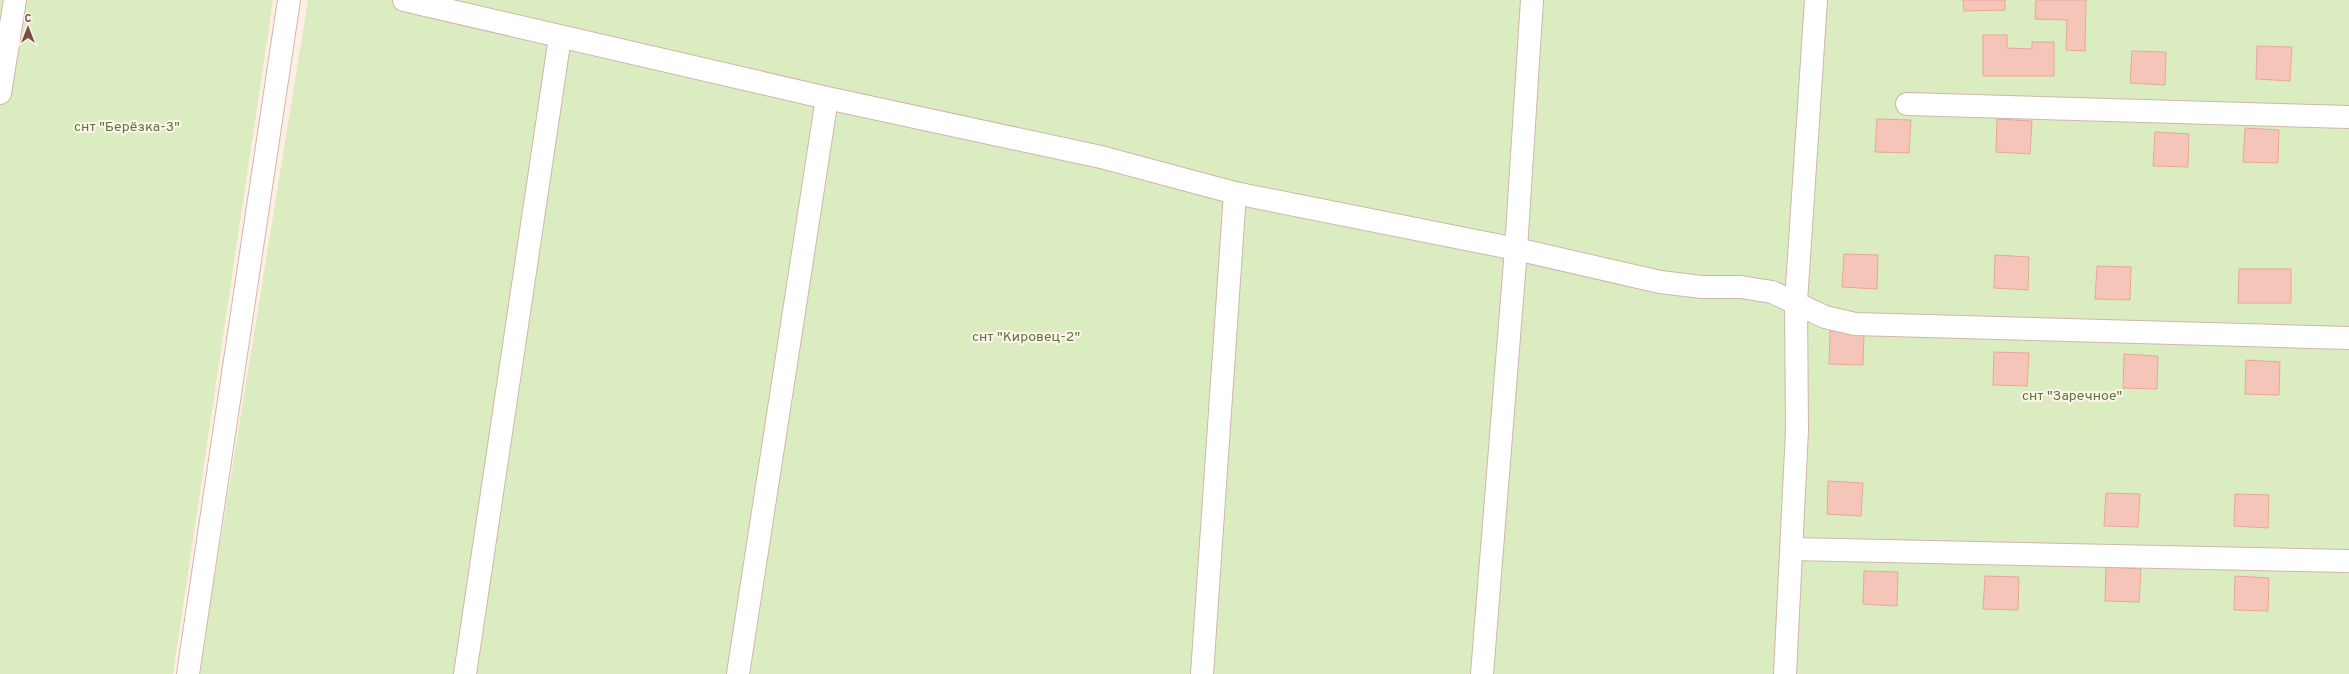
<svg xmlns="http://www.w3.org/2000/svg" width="2349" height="674" font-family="Overpass,sans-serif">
  <rect width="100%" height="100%" fill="#feeee3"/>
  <path fill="#dbecc1" d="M0 0H273L173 674H0Z
    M308 0H2349V674H199Z"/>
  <path fill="#f5c5b9" stroke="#e8a798" d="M1963 0H2005V10L1964 11Z
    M2036 0H2086L2085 51 2066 50 2067 20 2035 19Z
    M1983 35H2007V48L2032 49V42H2054V76H1983Z
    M2257 46 2292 47 2290 81 2256 79Z
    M2132 51 2166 52 2165 85 2130 83Z
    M1877 119 1911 120 1909 153 1875 152Z
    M1997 119 2032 121 2030 154 1996 152Z
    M2245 128 2279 130 2278 163 2243 162Z
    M2155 132 2189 134 2188 167 2153 166Z
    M1844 254 1878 255 1877 289 1842 287Z
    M1995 255 2029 257 2028 290 1994 288Z
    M2097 266 2131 267 2130 300 2095 299Z
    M2239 269H2291V303H2238Z
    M1830 331 1864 333 1863 365 1829 364Z
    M1994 352 2029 353 2027 386 1993 385Z
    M2124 354 2158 356 2157 389 2123 388Z
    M2246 360 2280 362 2279 395 2245 394Z
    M1828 481 1863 483 1861 516 1827 514Z
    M2106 493 2140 494 2138 527 2104 526Z
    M2235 494 2269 495 2268 528 2234 526Z
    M2106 567 2141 569 2139 602 2105 601Z
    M1864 571 1898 572 1897 606 1863 604Z
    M1985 576 2019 577 2018 610 1983 609Z
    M2235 576 2269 578 2268 611 2234 610Z"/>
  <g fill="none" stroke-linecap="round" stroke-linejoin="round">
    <g stroke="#d2b5ab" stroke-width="24">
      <path id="minor" d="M404 0 827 98 1101 157 1235 193 1516 249 1660 282 1702 287H1741L1772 292 1825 317 1855 324 2349 338
        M0 93 15 0
        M1907 104 2349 117
        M1792 549 2349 561
        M188 674 289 0
        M465 674 560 37
        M738 674 827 98
        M1202 674 1235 193
        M1482 674 1516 249 1532 0
        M1785 674 1797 430 1796 302 1816 0"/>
    </g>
    <use href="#minor" stroke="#fff" stroke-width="22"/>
  </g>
  <g text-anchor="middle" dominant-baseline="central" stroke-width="4" stroke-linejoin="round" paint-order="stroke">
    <g font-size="14" fill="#59783c" stroke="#fff3eb">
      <text x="127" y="127">снт "Берёзка-3"</text>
      <text x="1026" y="337">снт "Кировец-2"</text>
      <text x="2072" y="396">снт "Заречное"</text>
    </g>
  </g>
  <g transform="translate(28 28)" stroke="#fff3eb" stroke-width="3" paint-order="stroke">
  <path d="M0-3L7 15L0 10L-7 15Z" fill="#774f47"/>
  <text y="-6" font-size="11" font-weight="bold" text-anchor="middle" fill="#774f47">С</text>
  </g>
</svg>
